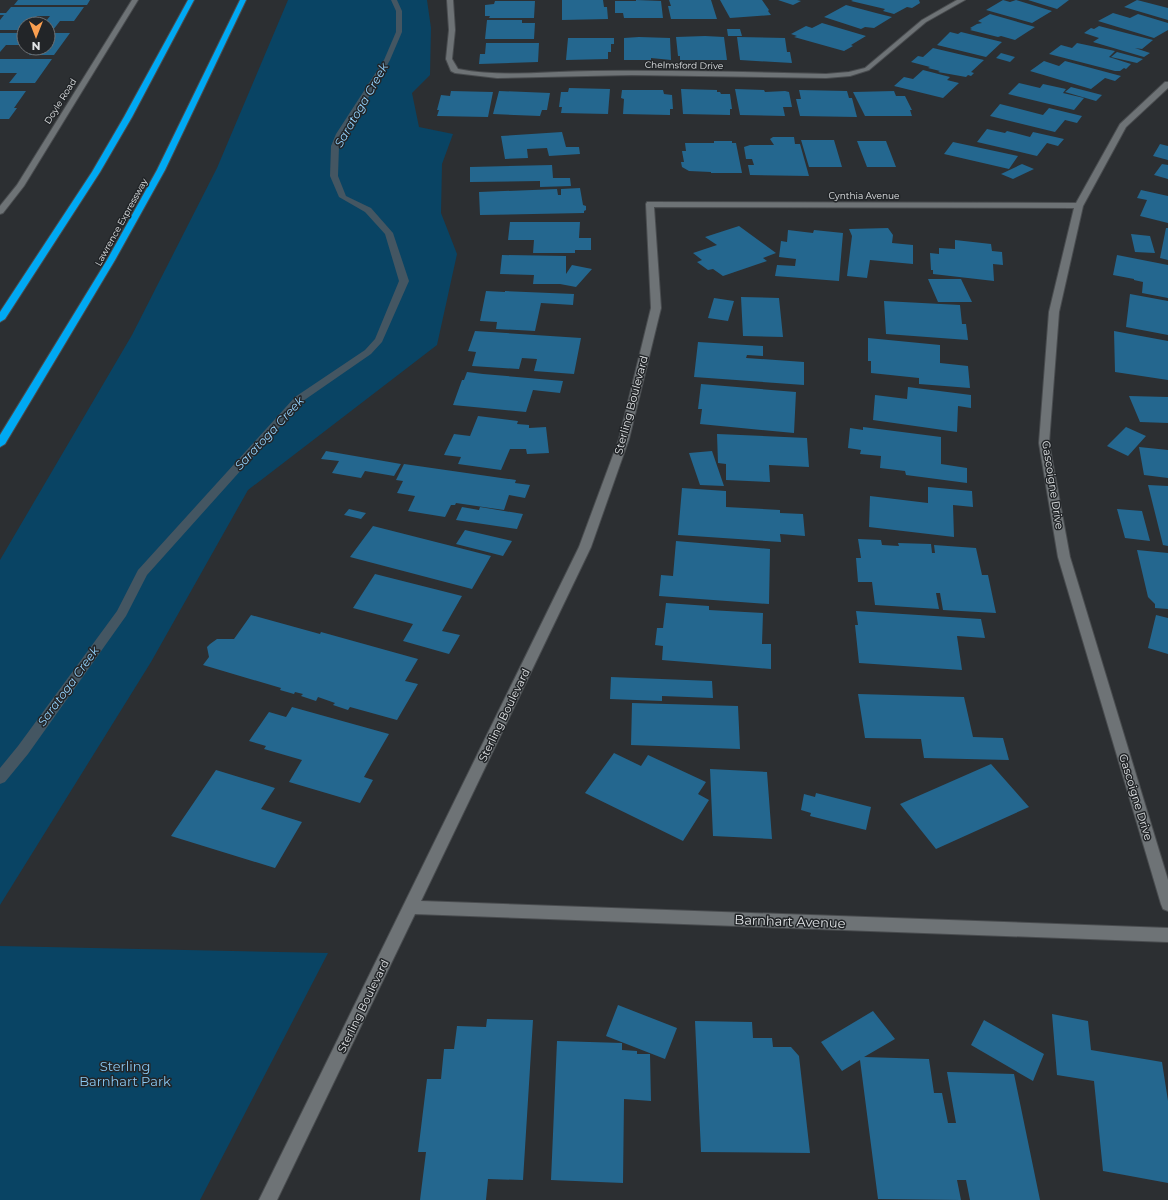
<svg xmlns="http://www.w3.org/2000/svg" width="1168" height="1200" font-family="Montserrat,sans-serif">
  <rect width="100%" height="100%" fill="#2c2f32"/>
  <path fill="#094464" d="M288 0H427L431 28 430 75 412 93 419 127 453 134 442 164 441 213 457 254 437 345 248 490 151 662 0 905V560L132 335 217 168Z
    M0 946 328 953 200 1200H0Z"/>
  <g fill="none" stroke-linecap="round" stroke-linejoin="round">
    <path fill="#445662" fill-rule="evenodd" d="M391 0H397L402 11V32L390 60 374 89 344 134 339 146 338 176 346 196 371 208 393 233 409 281 382 342 371 354 303 401 147 575 126 616 28 754 5 782 0 784V768L18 746 117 611 138 570 295 397 365 350 375 339 399 281 385 234 365 212 339 197 330 176 331 146 336 134 384 60 396 32V11Z"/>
  </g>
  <path fill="#24678f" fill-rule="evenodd" d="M18 0H90L87 5H14Z
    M562 0H603L604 7H607L608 19 562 20Z
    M636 0 661 1 663 18H624L623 13H615V1H636Z
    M669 0H711L717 19H671L668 6H671Z
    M720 0H762L769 10 768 11 771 15 730 18Z
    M778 0H797L801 1 793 5Z
    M853 0H919L920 3 912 8 907 7 894 14 883 11 885 9 851 1Z
    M1003 0 1010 2 1016 0 1052 11 1032 23 986 10Z
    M1028 0H1069L1057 9Z
    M1137 0 1168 8V20L1124 7Z
    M495 1H535L534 18H489L490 16H485V5L494 4Z
    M846 5 876 13 892 17 874 28 865 27 861 29 824 17Z
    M11 7H84L74 21H60L53 30H48V24H24V30H0V20L4 15H0V13H6ZM37 16H50L46 21H33Z
    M1113 13 1130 18 1138 14 1168 23V30L1154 38 1098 21Z
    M990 14 1035 27 1015 40 1001 36 998 37 970 30 972 29 970 28 977 24 982 23 978 21Z
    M487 20H522V23H535L534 39H485Z
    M822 23 866 36 851 45 853 46 844 51 794 37 797 36 791 34 806 26 812 28Z
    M1099 26 1153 40 1142 49 1135 48 1150 53 1144 57 1093 42 1099 38 1084 33 1091 28 1094 29Z
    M727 29H740L742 36H728Z
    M950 32 958 34 961 32 1002 42 986 57 937 45Z
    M0 33H24V45H6L0 52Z
    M48 33H70L54 55H29L34 48H48Z
    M705 36 724 37 727 60H680V56H678L676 37Z
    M639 37 670 38 671 60 651 58V60H624V38Z
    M737 37 785 38 787 52H790L792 63 740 60Z
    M568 38H614V44H611V52H608V59L566 60Z
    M486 43H539L538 62 479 64 480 54H485Z
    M1077 43 1115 51 1109 57 1131 64 1126 69 1124 68 1120 71H1115L1049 54 1061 45 1072 48Z
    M933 48 984 60 971 72 974 73 971 76 968 75 966 77 938 72 940 71 928 68 930 67 911 62 918 56 923 57Z
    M1117 52 1143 59 1137 63 1111 57Z
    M1001 53 1015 57 1010 62 996 58Z
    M0 59H52L35 83H9L17 73H0Z
    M1044 61 1059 66 1065 61 1121 76 1115 81 1105 78 1091 89 1030 71Z
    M923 70 950 77 947 80 959 83 943 98 894 86 904 77 913 79Z
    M1019 83 1040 88 1043 84 1066 89 1063 93 1084 98 1074 110 1008 94Z
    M1071 87 1102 95 1096 101 1065 92Z
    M569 88 610 89 608 114 561 113 562 107H559L561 92H568Z
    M681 89 717 90V92H720L721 94H730L732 109H730V115L683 114Z
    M735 89 764 90 765 92 785 91 789 92 792 107H783L785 116 740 115Z
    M622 90H663L664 94 672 95 673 109H670V115L623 114 624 99 621 98Z
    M799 90 847 91 849 98H852L857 117 800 116 796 99H801Z
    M0 91H26L14 108H17L9 119H0Z
    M451 91 493 92 488 117 437 116 439 110H437L441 95 450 96Z
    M499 91 550 93 547 110H542L540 116 493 114Z
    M894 91 896 96H905L912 110H910L912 116H865L853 92Z
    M1000 104 1043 115 1049 108 1082 116 1077 123 1065 120 1055 132 990 116Z
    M987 129 1005 133 1007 131 1030 137 1033 132 1064 139 1058 146 1047 143 1037 156 977 142Z
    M562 132 566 147H579L580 154 549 156 547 148 527 149 528 158 505 159 501 136Z
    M773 137H794L795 144H800L809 176 750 175 748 165H754L752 159H746L744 147 750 145H774L770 139Z
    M801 140H834L842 167H809Z
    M714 141H732V143H736L742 173H711V172L689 171 682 167 681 162H684L682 151H686L685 143H714Z
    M857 141H886L896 167H867Z
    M953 142 1018 156 1009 169 944 154Z
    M1160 144 1168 146V160L1153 156Z
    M1022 164 1034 169 1013 179 1001 174Z
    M1162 164 1168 165V179L1154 175Z
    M552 165 553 178H570L571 186 540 187V181L470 182V167Z
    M580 188 583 205 586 206V210L584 211V213L480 215 479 192 557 189 558 195H561V189Z
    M1141 190 1168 196V223L1140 216 1147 200 1137 198Z
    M510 222H580L579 238H591V250H575V253H533L534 240H508Z
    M739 226 776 253 763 258 767 261 723 276 713 269 708 270 697 262 702 260 693 253 717 245 705 237Z
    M888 228 893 235 892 243 913 245V264L870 260 867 278 847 276 852 236 849 229Z
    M1166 228H1168V260L1160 258Z
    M788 230 813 233 814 230 843 233 839 281 775 276 777 265 795 266 796 259 779 257 781 241 787 242Z
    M1131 234 1150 236 1155 253 1135 252Z
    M955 240 991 244 992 251 1002 252 1003 265 993 264 994 281 933 274V270H931L930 253 939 254V248L955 249Z
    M502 255 566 256V274L572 265 592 269 576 287 560 284H533L534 275 500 274Z
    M1117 255 1168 265V298L1142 293 1143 282 1134 280V279L1113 275Z
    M928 279H961L972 302H938Z
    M486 291 505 292V291L574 294 573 305 541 303 535 331 496 329 497 322 480 321Z
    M1130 294 1168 301V335L1126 327Z
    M741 297 779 298 783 337 743 336Z
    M714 298 734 301 728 321 708 318Z
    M884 301 960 305 962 324H966L968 340 886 334Z
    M475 331 581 338 574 374 534 371 537 359 522 358 519 369 472 366 476 352 468 351Z
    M1114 331 1168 341V380L1115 372Z
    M868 338 940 345V363L968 366 970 388 919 384V378L871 373V361H868Z
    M698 342 763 346V356L747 355 746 358 804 362V385L694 377Z
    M467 372 483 374 563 381 560 393 533 390 526 412 453 405 462 380H464Z
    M701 384 796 392 794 433 700 424 702 409H698Z
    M908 387 971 395V408L958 406 957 432 873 420 875 395 907 399Z
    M1129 396 1168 397V423L1140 422Z
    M478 416 518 421 517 424 529 425V428L546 427 549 453 527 454 526 449H510L501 470 458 464 461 457 444 455 454 434 470 436Z
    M863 427 941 437V464L967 468V483L906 475 905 471 880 468 881 456 860 454 861 450 848 448 850 428 863 430Z
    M1126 427 1146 436 1128 456 1107 446Z
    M717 434 807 438 809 467 769 465 770 482 726 480V464L718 463Z
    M1139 447 1168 450V478L1144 475Z
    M326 451 401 464 394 476 365 471 361 478 332 473 339 461 321 459Z
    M712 451 724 486 700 485 689 453Z
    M404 464 516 480 515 483 530 485 525 498 509 495 504 510 456 503 455 505H451L445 517 408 511 415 496 397 493 403 481 396 480Z
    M1148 485 1168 486V546L1163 545Z
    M928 487 972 491 973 507 953 505 954 537 869 527 870 496 928 503Z
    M682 488 726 491V507L780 510V513L803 514 805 536 780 534 781 542 678 535Z
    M462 507 479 510 480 507 523 514 517 529 456 520Z
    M349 509 366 513 361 519 344 515Z
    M1117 509 1142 511 1150 541 1125 538Z
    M373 526 491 556 472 589 350 557Z
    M465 530 512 541 503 556 456 544Z
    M858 539 881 540 882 545 899 546 898 543 931 544 932 553H935L934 545 976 548 982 575H988L996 613 943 610 940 593H936L939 609 875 605 872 582H858L856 558H861Z
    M676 541 770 549 769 604 659 596 661 575 673 576Z
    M1137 550 1168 553V609L1155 608V604L1148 597Z
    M375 574 462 596 442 631 460 635 449 654 403 641 413 624 353 608Z
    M666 603 709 606V610L763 613 762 644H771V669L662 660 663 646 655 645 657 628H663Z
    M856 611 981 619 985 638 957 636 962 670 859 663 855 625H858Z
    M251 615 320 634 321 632 418 659 405 681 418 684 397 720 350 707 348 710 333 705 335 703 318 697 316 701 301 696 303 694 295 692 294 694 280 690 281 688 203 665 209 657 207 647 210 644 217 639H234Z
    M1156 615 1168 618V654L1148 648Z
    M611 677 712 681 713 698 662 696V701L610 699Z
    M858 694 964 697 973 737 1003 738 1009 760 924 758 921 739 865 738Z
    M632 703 738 706 740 749 631 745Z
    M292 707 389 734 364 777 373 780 360 803 289 782 302 760 264 749 266 746 249 741 269 712 286 717Z
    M614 753 641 766 648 755 706 782 698 794 709 800 683 841 585 793Z
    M991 764 1029 807 936 849 900 804Z
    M710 769 767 772 772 839 713 836Z
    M216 770 275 788 261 809 302 822 275 868 171 836Z
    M816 793 871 807 866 830 810 816 811 813 801 810 804 794 815 797Z
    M618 1005 677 1028 665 1059 606 1036Z
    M873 1011 895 1039 864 1057 929 1059 934 1093H942L948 1123H956L947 1072 1014 1074 1040 1200H970L966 1180H957L961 1200 878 1199 860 1060 842 1071 821 1042Z
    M1052 1014 1088 1021 1091 1050 1162 1062 1168 1101V1183L1103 1171 1094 1081 1057 1075Z
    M487 1019 533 1020 523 1180 488 1179 486 1200H420L426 1152H418L427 1079H441L444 1049H454L457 1026 486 1027Z
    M984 1020 1044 1054 1033 1081 971 1045Z
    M695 1021 752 1022 753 1038H772L773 1047H791L799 1056 810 1153 701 1152Z
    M557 1041 622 1043V1050L637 1051V1054H650L651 1101 624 1099 623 1183 551 1180Z"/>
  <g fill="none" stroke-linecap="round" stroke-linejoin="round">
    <g stroke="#494c4f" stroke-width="2">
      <path id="minor" d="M132 0H138L24 186 3 213 0 214V206L17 185Z
        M447 0H453L455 30 452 59 458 69C502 78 549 71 594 71 672 70 749 72 826 74L849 72 865 68 922 20 957 0H965L926 22 869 70 850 76 826 78 632 75 497 78 455 73 451 71 446 59 449 30Z
        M1165 82H1168V88L1126 127 1083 206 1059 312 1049 443 1070 557 1168 880V911L1163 909 1161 904 1058 557 1039 443 1049 312 1074 208 654 207 661 308 629 439 591 547 421 901 1168 928V942L415 914 277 1200H259L579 547 619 439 651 308 646 204 647 202 1076 203 1120 124Z"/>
    </g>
    <g stroke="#494c4f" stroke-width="2">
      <path id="highway" d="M188 0H194L132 117 100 172 5 319 0 322V312L92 172 124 117Z
        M240 0H246L165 170 115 260 5 444 0 447V435L107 260 157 170Z"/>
    </g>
    <use href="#minor" fill="#6e7376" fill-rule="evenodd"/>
    <use href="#highway" fill="#00a9f3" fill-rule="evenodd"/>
  </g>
  <g text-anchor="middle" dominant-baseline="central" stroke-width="3" stroke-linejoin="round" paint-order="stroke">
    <g font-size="9" fill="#e1e4e6" stroke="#222528">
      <text transform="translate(684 65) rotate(1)">Chelmsford Drive</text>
      <text transform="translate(60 101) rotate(-58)">Doyle Road</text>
      <text x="864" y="195">Cynthia Avenue</text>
      <text transform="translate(121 222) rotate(-61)">Lawrence Expressway</text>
    </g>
    <g font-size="11" fill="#e1e4e6" stroke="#222528">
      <text transform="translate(631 405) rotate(-75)">Sterling Boulevard</text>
      <text transform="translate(1053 485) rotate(81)">Gascoigne Drive</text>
      <text transform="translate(504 715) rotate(-64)">Sterling Boulevard</text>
      <text transform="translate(1136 797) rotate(73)">Gascoigne Drive</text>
      <text transform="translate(363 1006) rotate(-64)">Sterling Boulevard</text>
    </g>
    <g font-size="12" font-style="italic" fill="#93d1fb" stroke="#222528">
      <text transform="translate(361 105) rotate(-60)">Saratoga Creek</text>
      <text transform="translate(269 433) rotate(-47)">Saratoga Creek</text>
      <text transform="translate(68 686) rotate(-54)">Saratoga Creek</text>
    </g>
    <g font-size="13" fill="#e1e4e6" stroke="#222528">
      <text transform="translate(790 921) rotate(2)">Barnhart Avenue</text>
    </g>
    <g font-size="13" fill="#8ac8f2" stroke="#222528">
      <text x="125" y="1066">Sterling<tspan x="125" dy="15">Barnhart Park</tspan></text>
    </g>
  </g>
  <g transform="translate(36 36) rotate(180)"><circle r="19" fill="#222528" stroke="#6e7174"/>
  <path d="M0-3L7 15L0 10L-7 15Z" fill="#fa9f50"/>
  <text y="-6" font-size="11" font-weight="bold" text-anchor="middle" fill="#e1e4e6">N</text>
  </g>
</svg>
